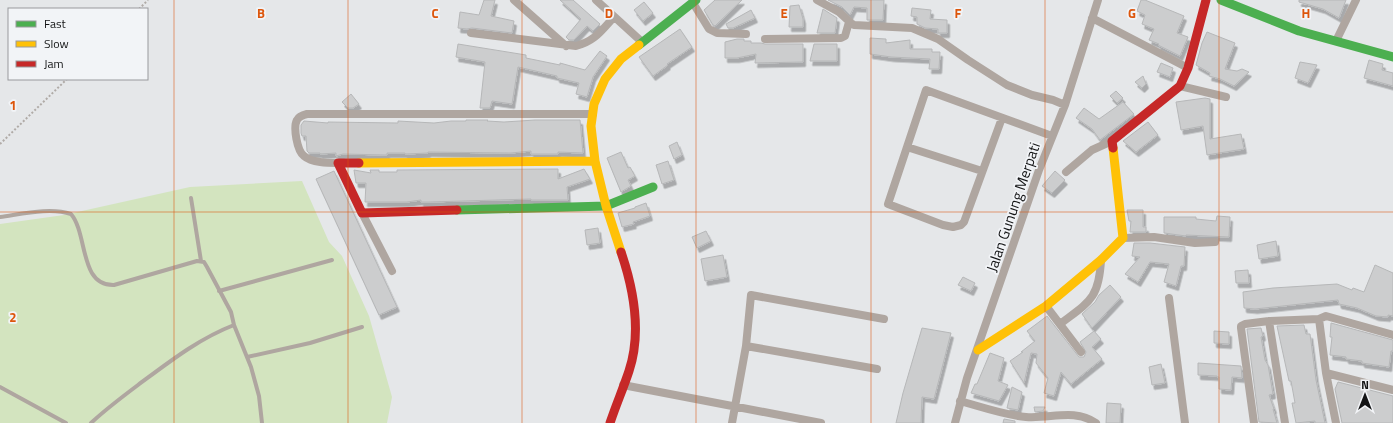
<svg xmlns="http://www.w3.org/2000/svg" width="1393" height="423" font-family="'Titillium Web',sans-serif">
  <defs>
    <filter id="shadow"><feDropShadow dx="2.5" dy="4.5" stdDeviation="0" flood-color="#0004"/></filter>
  </defs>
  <rect width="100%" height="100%" fill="#e5e7e9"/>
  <path fill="#d3e4bf" d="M302 181 329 242 342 256 369 316 392 397 387 423H0V224L64 215 190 187Z"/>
  <path fill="#cccdce" stroke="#b6b7b8" filter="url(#shadow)" d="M484 0H495L491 16 514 21 512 33 472 28 467 29 458 28 460 12 479 15Z
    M560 0H573L600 24 593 31 587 26 574 40H569L566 37 581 19Z
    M715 0H742L715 26 713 25 704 10Z
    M828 0H884L883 20H867V8L854 7 850 15 842 7Z
    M1141 0H1145L1184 16 1177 33 1188 37 1180 56 1158 45 1159 44 1149 40 1154 29 1142 24 1145 15 1137 11Z
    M1299 0H1346L1339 18 1323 9 1299 2Z
    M644 2 653 13 643 21 634 10Z
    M799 5 803 19V27H789L790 6Z
    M912 8 931 10 930 19 947 20V33H938V29L925 28 917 24V17L911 16Z
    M823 9 837 18 835 33H817Z
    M751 10 755 18 733 28H728L726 24Z
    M680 29 692 47 667 64 668 65 653 76 639 57Z
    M1207 32 1235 43 1225 69 1237 71 1242 69 1249 72 1234 86 1220 79 1209 76 1210 73 1196 65 1202 43Z
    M870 38 886 39V43L910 40V49H932V52H940L939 69H929L930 59 891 57 870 54Z
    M737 39H744V41H751V43H761L765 44H803V62L755 63 756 54 737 58H725V42Z
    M458 44 526 55V58L560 65V63L585 70 600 51 607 56 593 77 587 97 576 94 579 83 557 78V76L518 67 512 104 492 101 490 108H480L485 62 456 57Z
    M814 44H837V61H810Z
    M1369 60 1383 64 1382 70 1393 73V86L1364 78Z
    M1300 62 1317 65 1308 83 1295 78Z
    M1161 63 1173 68 1170 77 1157 72Z
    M1143 76 1146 84 1142 88 1135 82Z
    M1116 91 1123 98 1117 103 1110 96Z
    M351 94 359 104 353 108H348L342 102Z
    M1205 98 1210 99V139L1241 134 1244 149 1207 155 1203 126 1181 130 1176 102Z
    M1123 102 1134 114 1100 140 1092 129 1076 118 1084 108 1099 119Z
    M466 120H488L487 121 504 122 535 120H580L583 153 558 152V154H531V151L511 153 428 152V153L405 154V153H387V155L343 154 336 156V153L320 154V153H309L307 151 306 136H302L301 133V125L304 121 328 123V122L398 123V121L434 123 451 121H466Z
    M1148 122 1158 135 1136 152 1123 141Z
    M677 142 682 155 674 159 669 146Z
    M621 152 628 168 630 167 635 176 628 180 631 186 621 192 607 158Z
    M668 161 674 180 662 184 656 165Z
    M558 169V179L584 169 590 179 567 187 568 200H531V199L429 202H421V200L407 202H365L366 183H356L354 170 371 173 370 170H379V172H397V170Z
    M334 171 397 307 379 315 316 179Z
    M1055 171 1065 180 1052 193 1042 186Z
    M646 203 650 216 633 222 634 224 622 227 618 213 635 208V207Z
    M1127 210H1143V227H1146V232H1130L1131 221H1129Z
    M1217 216 1230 217 1229 237 1186 235V236L1164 233V217H1196V219L1216 221Z
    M598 228 600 243 587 245 585 230Z
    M706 231 711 241 697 248 692 237Z
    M1276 241 1278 256 1259 259 1257 245Z
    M1134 243H1150L1185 247 1184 266H1181L1176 286 1164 282 1169 264 1150 262 1138 282 1125 274 1140 257 1132 256Z
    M723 255 727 277 705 281 701 259Z
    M1375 265 1393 273V316L1388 315V317L1376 316 1357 308 1339 304 1338 300 1255 309 1244 308 1243 292 1273 288 1337 284 1352 290 1353 288 1364 292Z
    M1248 270 1249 283H1236L1235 271Z
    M963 277 975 283 971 291 958 285Z
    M1110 285 1121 297 1092 328 1082 314 1095 302 1099 295Z
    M1047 316 1079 357H1084L1086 352 1080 342 1094 331 1101 339 1092 347 1102 359 1071 384 1061 372 1054 396 1044 393 1048 378 1036 363 1037 354 1031 353 1024 383 1010 361 1023 352H1021L1035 341 1027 331Z
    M1331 323 1393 340V351H1391L1389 367 1362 363V361L1346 359V357L1330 355 1332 337H1330Z
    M1304 325 1306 334H1310L1316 380 1325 423H1315V421L1296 423 1292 403H1295L1291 381H1289L1277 326Z
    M922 328 951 333 934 399 922 397 921 423H896L903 393Z
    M1261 328 1263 336 1261 337 1265 360 1268 365 1273 394 1269 395 1274 409H1273L1277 423 1259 422 1247 329Z
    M1214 331 1229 332V344L1214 343Z
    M990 353 1004 358 998 381 1008 385 999 401 971 393 975 384H977Z
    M1198 363 1241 366 1242 378 1232 377 1231 390 1219 389V377H1217V376L1198 375Z
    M1161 364 1165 383 1152 385 1149 367Z
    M1338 382 1393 396V423H1342L1335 389Z
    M1012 387 1022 392 1018 410 1007 408Z
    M1107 403 1121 404 1120 423H1106Z
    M1034 407H1045L1043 411 1035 412Z
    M1004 419 1015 421V423H1003Z"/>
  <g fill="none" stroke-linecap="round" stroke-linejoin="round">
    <path stroke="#b0aba7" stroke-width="2" stroke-dasharray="2 2" stroke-linecap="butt" d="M139 9 148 0
      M0 144 67 79"/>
    <path stroke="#afa6a0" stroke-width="4" d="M191 198 201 261
      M0 217C22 214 50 207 71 214 88 234 79 286 114 285L197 261 204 262 207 267 231 312 234 325
      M219 291 332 260
      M247 357 310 343 362 327
      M0 387 66 423
      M91 423C106 409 122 397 138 385 169 362 198 339 234 325L251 367 259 396 262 423"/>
    <path stroke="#afa6a0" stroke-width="8" d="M514 0 566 46
      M596 0 642 42
      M817 0 839 12 851 23 854 25 912 28 938 39 968 60 1007 85 1032 95 1053 100 1065 105
      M693 3 709 29 717 33 746 34
      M1092 18 1188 68
      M471 33 576 46C595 41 601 31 614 17
      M765 39 841 38 845 36 849 22
      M1336 41 1356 0
      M1180 86 1226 97
      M1002 118 964 222 961 225 953 227 943 225 888 204 926 90 1052 136
      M907 147 982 171
      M338 163C328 163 312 163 304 156 297 151 293 127 297 120 299 116 303 115 307 114H593
      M1066 172 1092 150 1112 141
      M362 213 392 271
      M1123 238 1154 237 1195 243 1215 242
      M1169 298 1185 423
      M1046 306 1081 352
      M1319 319 1326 373 1393 390
      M1060 324C1089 302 1099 299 1101 260
      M746 346 877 369
      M1326 373 1336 423
      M623 385 821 423
      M960 401C982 407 1004 415 1026 417 1051 419 1074 408 1096 423
      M732 423 746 346 751 295 884 319
      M955 423 967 378 1039 170 1065 105 1098 0
      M1254 423 1241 328V326L1245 324 1269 321
      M1285 423 1269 321 1319 319 1326 316 1393 335"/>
    <path stroke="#4caf50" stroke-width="9" d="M1221 0 1299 31 1393 57
      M639 45 696 0
      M457 210 606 206 653 187"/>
    <path stroke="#ffc107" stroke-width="9" d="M359 163 595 161
      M621 252 606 206 595 161 591 126 594 104 605 79 621 59 639 45
      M978 350 1046 306 1101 260 1123 238 1113 148"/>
    <path stroke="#c62828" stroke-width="9" d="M1113 148 1112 141 1180 86 1188 68 1206 0
      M359 163H338L362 213 457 210
      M610 423C616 405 623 389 629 371 642 332 634 290 621 252"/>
  </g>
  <path fill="none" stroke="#dd560c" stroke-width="1" stroke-opacity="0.55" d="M174 0V423M348 0V423M522 0V423M696 0V423M871 0V423M1045 0V423M1219 0V423M0 212H1393"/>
  <g text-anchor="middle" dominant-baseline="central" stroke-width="3.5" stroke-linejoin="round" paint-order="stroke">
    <g font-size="15" fill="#131415" stroke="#f2f4f7">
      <text transform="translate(1013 207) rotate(-71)">Jalan Gunung Merpati</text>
    </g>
  </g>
  <g font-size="13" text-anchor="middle" font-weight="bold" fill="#dd560c" stroke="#f2f4f7" stroke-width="3.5" stroke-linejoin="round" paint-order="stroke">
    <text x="261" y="18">B</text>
    <text x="435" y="18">C</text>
    <text x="609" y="18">D</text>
    <text x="784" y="18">E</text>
    <text x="958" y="18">F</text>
    <text x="1132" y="18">G</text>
    <text x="1306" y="18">H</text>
    <text x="13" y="110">1</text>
    <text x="13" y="322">2</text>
  </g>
  <rect x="8" y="8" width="140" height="72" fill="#f2f4f7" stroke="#999a9d"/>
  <rect x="16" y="21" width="20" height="6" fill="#4caf50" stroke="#999a9d"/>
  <text x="44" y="28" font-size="12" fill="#131415">Fast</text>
  <rect x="16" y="41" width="20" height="6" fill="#ffc107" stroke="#999a9d"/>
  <text x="44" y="48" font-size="12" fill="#131415">Slow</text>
  <rect x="16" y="61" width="20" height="6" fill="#c62828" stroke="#999a9d"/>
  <text x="44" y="68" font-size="12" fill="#131415">Jam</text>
  <g transform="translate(1365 395)" stroke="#f2f4f7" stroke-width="3" paint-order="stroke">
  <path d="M0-3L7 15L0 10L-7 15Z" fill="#131415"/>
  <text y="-6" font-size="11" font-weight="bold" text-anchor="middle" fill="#131415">N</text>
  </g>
</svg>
